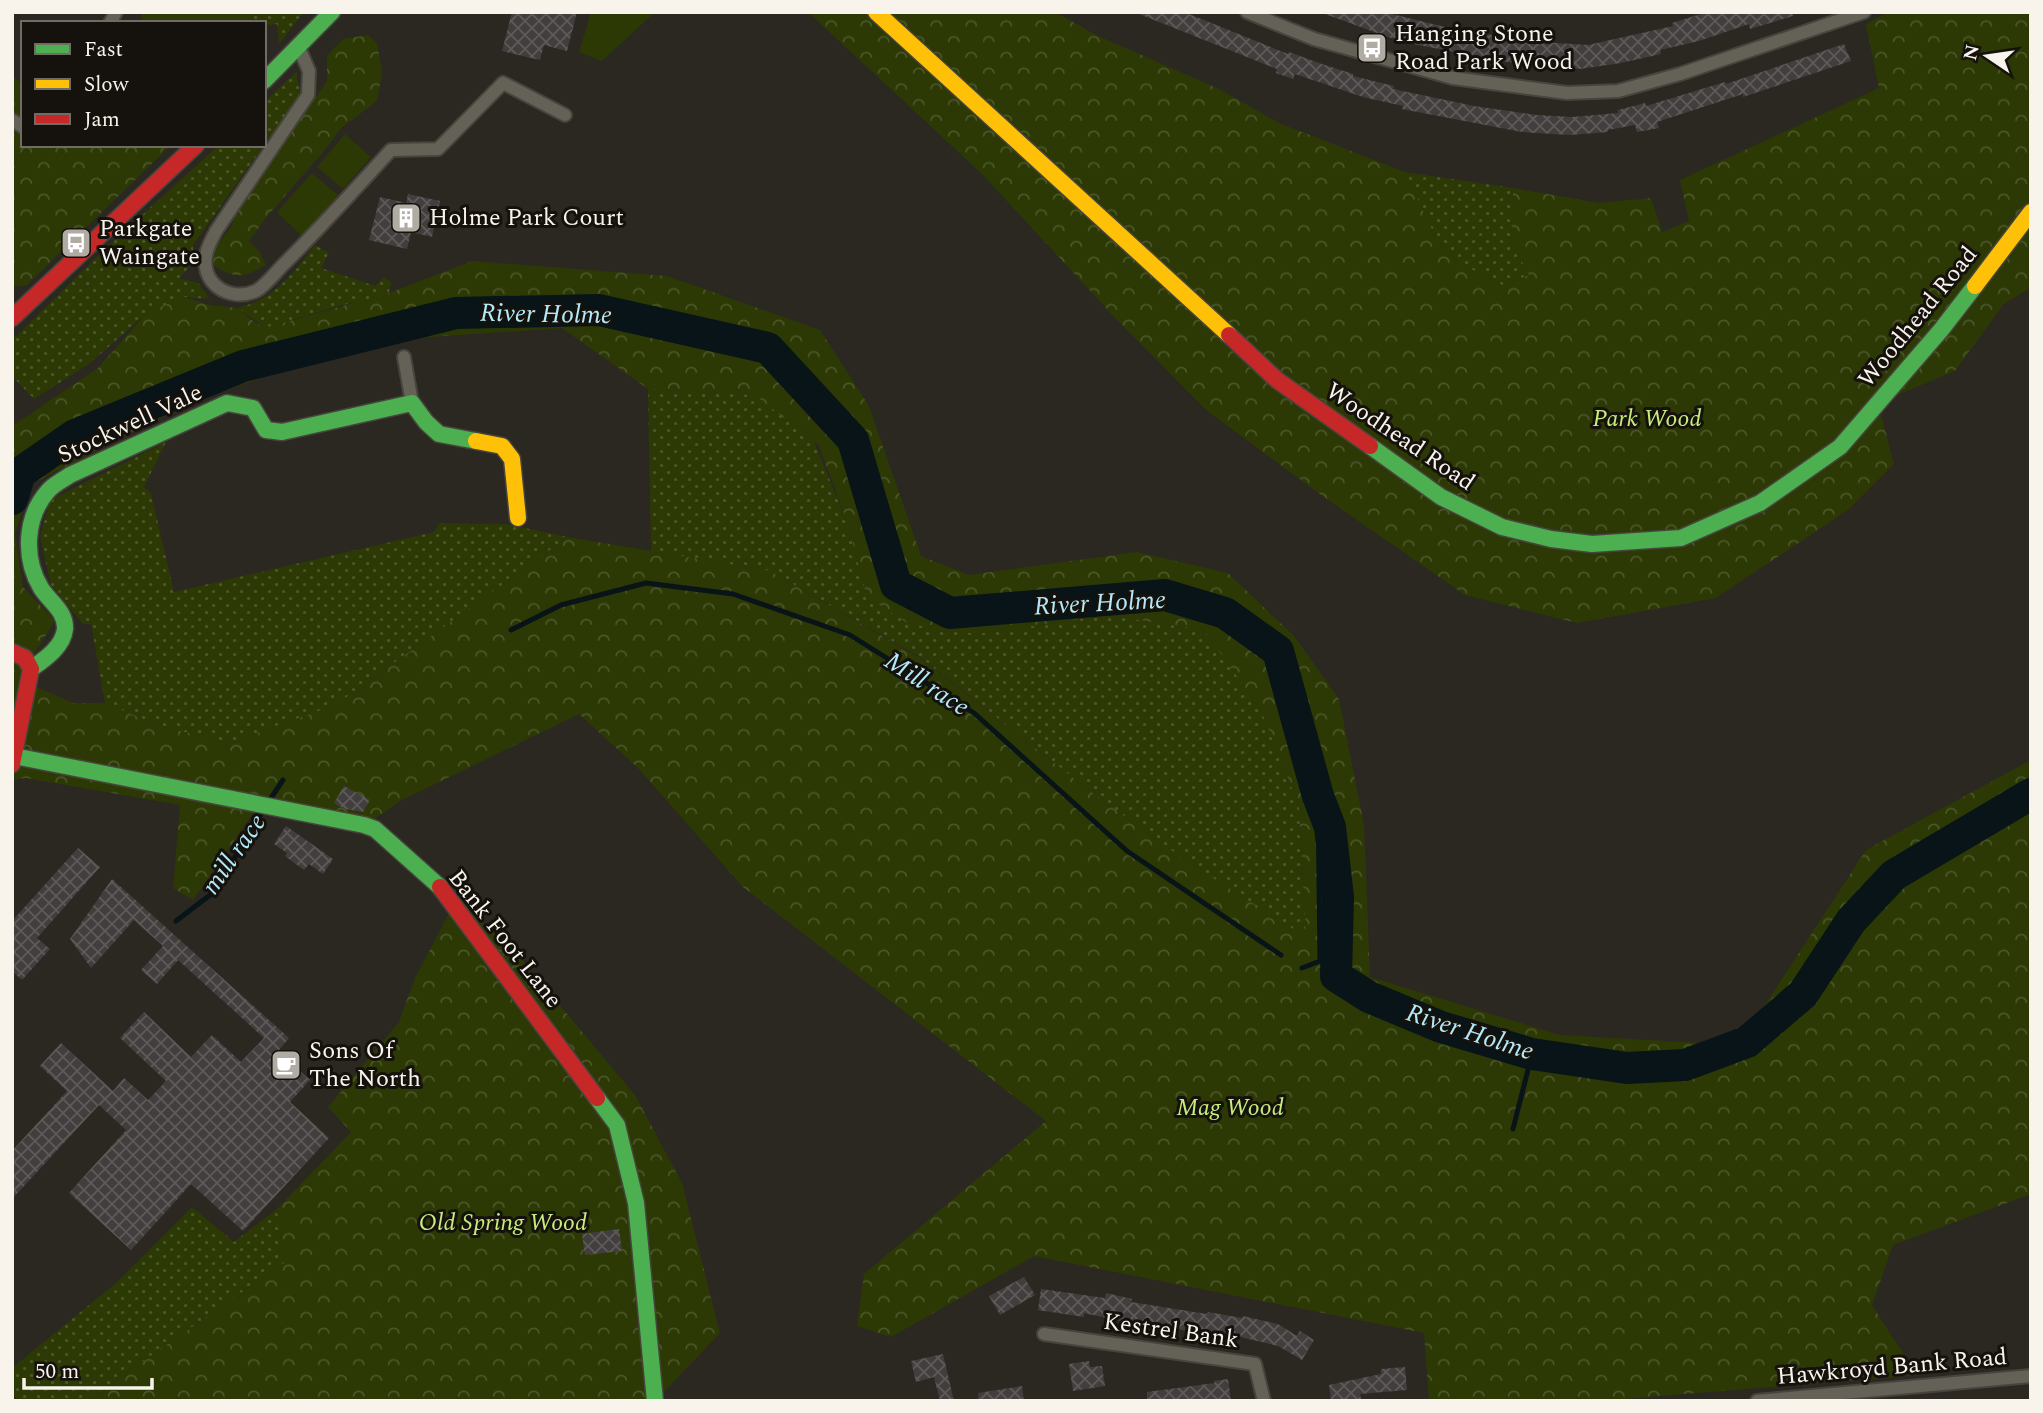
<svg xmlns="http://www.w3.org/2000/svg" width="2043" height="1413" font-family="Spectral,serif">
  <defs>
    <pattern id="grass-dots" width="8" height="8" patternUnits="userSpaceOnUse" patternTransform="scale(1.75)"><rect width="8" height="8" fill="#2c3904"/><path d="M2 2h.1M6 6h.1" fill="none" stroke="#4b5629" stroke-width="1.8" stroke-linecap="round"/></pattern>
    <pattern id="forest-crowns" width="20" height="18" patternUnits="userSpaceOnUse" patternTransform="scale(1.75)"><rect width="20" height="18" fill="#2c3904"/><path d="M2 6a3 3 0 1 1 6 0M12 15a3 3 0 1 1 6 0" fill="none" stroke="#4b5629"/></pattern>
    <pattern id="building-cross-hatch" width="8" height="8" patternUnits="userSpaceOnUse" patternTransform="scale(1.75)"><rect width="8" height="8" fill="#423e3e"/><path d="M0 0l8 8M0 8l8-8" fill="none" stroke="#5e5a5a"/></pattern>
  </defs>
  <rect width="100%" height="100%" fill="#2b2721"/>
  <path fill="url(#grass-dots)" d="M255 12H304L279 44 277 24 264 26V23H249Z
    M296 72 300 92 291 110 264 145V102Z
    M219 145H264L193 245 194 262 179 278 198 283 210 299 183 297 147 313 89 364 34 399 12 376V340L106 248Z
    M1405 172 1513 188 1511 241 1529 275 1504 286 1459 263 1433 232Z
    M315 245 329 253 321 268 375 286 384 277 391 282 389 293 380 298 342 305 265 328 238 308C276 298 292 274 315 245Z
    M648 389 755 395 814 442 848 524 867 597 976 634 1107 615 1204 630 1261 710 1299 806 1306 938 1186 861 1094 794 920 657 770 571 651 551Z
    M166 442 144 487 151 493 174 592 434 532 439 523 506 524 568 537 336 705 229 743 160 726 105 703 91 624H83L51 585 40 536 50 500Z
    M192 1207 234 1242 277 1209 284 1263 86 1401H19L12 1394V1368L116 1283Z"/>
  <path fill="url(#forest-crowns)" fill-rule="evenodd" d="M141 12H255L249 23H139L142 18Z
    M808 12H1055L1096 35 1219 89 1279 123 1405 172 1433 232 1459 263 1504 286 1529 275 1511 241 1513 188 1599 203 1651 198 1662 232 1689 221 1680 180 1879 88 1866 24 1889 12H2031V287L2003 305 1955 371 1878 403 1894 464 1848 510 1716 598 1577 623 1465 595 1324 497 1206 410 1118 321 982 174Z
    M368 35 377 43 382 72 377 101 341 128 328 146 265 219 249 241 259 251 266 265C243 278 237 279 214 266L213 251 231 227 238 208 327 81V56L343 39Z
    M23 74V145H171L27 285 12 287V76L20 82Z
    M472 261 667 276 820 330 869 406 921 556 969 575 1137 552 1228 573 1294 636 1339 699 1364 825 1370 977 1560 1035 1739 1045 1866 850 2031 760V1194L1893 1245 1872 1305 1917 1375 1599 1401H1429L1424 1333 1034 1256 891 1337 857 1326 864 1274 1046 1121 743 887 638 768 579 714 402 800 377 817 370 833 254 812 193 900 173 888 180 805 26 778 12 780V426L97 369 147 313 183 297 210 305 238 308 254 322 265 328 389 293ZM562 328 648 389 755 395 819 446 848 524 867 597 909 624 976 634 1107 615 1204 630 1261 710 1299 806 1306 937 1186 861 1094 794 920 658 770 571 568 537 336 705 229 743 160 726 105 703H73L18 679 55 621 23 587 15 533 31 484 194 401 267 376 416 338Z
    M457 898 516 953 635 1095 682 1183 720 1333 662 1394 665 1401H86L284 1263 277 1209 351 1132 328 1107 399 1022 415 978Z"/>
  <path fill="#2c3904" d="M591 12H655L602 61 579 52Z
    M345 134 371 157 343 189 317 167Z
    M312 173 338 195 302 236 277 212Z"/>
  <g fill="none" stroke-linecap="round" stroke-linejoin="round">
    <path stroke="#081417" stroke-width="5" d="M511 630 561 605 646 583 733 594 850 635 974 713 1127 851 1281 955
      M269 801 283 780
      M176 921 214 892 264 809
      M1302 968 1320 961 1318 796
      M1513 1129 1532 1054"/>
    <path stroke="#081417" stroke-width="32" d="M12 499 20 473 75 435 243 366 456 313 599 310 768 348 853 440 896 585 950 613 1165 595 1225 613 1278 651 1318 796 1330 827 1338 897 1336 976 1369 997 1441 1027 1532 1054 1627 1068 1685 1065 1747 1042 1803 994 1851 921 1894 875 2031 794"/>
  </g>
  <path fill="url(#building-cross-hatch)" d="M512 12H577L567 51 544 45 540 60 502 51Z
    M1140 12H1184L1288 54 1289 52 1319 63 1353 74V76L1394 86 1393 89 1474 106 1537 115 1572 117 1618 113V110L1645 103 1646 106 1725 82 1726 84 1844 44 1851 61 1743 97V94L1657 122 1659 128 1637 132 1635 125 1608 130V132L1570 135 1522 132 1402 109 1403 106 1363 97 1295 74 1293 79 1276 73 1277 69 1139 14Z
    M1325 12H1384L1445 27 1526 41 1588 45 1673 26 1672 23 1707 12H1792L1793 16 1750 29 1749 24 1699 41 1660 50 1661 54 1621 63 1580 69 1513 63 1418 45 1388 37 1325 14Z
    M408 194 440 201 432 237 411 232 407 249 369 240 380 197 406 203Z
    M344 786 370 800 363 812 345 809 334 803Z
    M286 826 333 859 323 874 309 864 304 870 285 856 287 853 274 844Z
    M78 848 100 867 37 938 50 949 22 980 12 971V921Z
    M112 879 289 1038 278 1051 310 1080 290 1102 329 1138 243 1231 191 1184 131 1250 69 1193 126 1130 99 1105 12 1199V1151L67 1091 40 1066 61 1043 113 1091 124 1078 148 1100 166 1081 120 1038 144 1012 191 1057 212 1035 241 1062 264 1038 178 960 157 984 141 970 163 946 134 920 91 968 70 939Z
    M619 1229 622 1251 585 1255 582 1234Z
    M1024 1277 1035 1295 1000 1315 989 1296Z
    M1041 1289 1105 1298 1106 1293 1132 1299 1131 1302 1207 1314 1208 1312 1242 1318 1243 1316 1278 1324 1297 1336 1300 1331 1314 1340 1302 1360 1278 1346 1232 1335 1231 1338 1164 1327 1129 1323 1084 1313V1317L1038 1310Z
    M943 1354 954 1401H940L934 1377 916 1382 911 1361Z
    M1089 1361 1090 1367 1102 1366 1105 1386 1073 1391 1069 1364Z
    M1405 1367 1407 1390 1360 1394 1361 1399 1331 1401 1329 1385 1381 1374V1369Z
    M1228 1379 1231 1401H1147V1392L1215 1383 1214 1381Z
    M1022 1386 1024 1401H979L978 1393Z"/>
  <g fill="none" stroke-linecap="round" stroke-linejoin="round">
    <g stroke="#47443e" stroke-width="16">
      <path id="street" d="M1247 12 1314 39 1453 78 1567 93 1618 91 1680 74 1864 12
        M110 23 116 12
        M299 48 309 71 308 95 216 231C213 237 209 244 207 251 198 282 228 303 256 291 267 285 278 269 287 261 323 225 357 187 391 150L438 149 503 83 565 115
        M12 120 23 127
        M404 357 412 403
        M1044 1334 1255 1364 1264 1401
        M1757 1401 2031 1376"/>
    </g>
    <g stroke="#47443e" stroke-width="19">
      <path id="fast" d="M264 81 332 12
        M1370 446 1441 497 1502 527 1551 539 1592 544 1681 538 1760 503 1840 447 1941 330 1975 286
        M31 669C45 659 63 647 65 629 66 611 49 601 41 588 23 558 25 517 48 491 54 484 63 480 70 475L227 403 253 408 266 430 282 432 412 403 426 422 439 434 476 441
        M14 756 364 825 375 829 440 887
        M597 1098 617 1125 636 1203 655 1401"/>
    </g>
    <g stroke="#47443e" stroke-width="19">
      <path id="slow" d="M876 12 1229 335
        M1975 286 2031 212
        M476 441 502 446 512 459 518 518"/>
    </g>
    <g stroke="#47443e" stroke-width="19">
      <path id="jam" d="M12 318 196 145
        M1229 335 1277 380 1370 446
        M12 652 25 658 31 669 12 764
        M440 887 597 1098"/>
    </g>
    <use href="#street" stroke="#646257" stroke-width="12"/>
    <use href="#fast" stroke="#4caf50" stroke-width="16"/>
    <use href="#slow" stroke="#ffc107" stroke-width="16"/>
    <use href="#jam" stroke="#c62828" stroke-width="16"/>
  </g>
  <defs>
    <g id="bus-square" transform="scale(1.575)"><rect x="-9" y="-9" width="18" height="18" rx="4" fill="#b0aca4" stroke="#15110c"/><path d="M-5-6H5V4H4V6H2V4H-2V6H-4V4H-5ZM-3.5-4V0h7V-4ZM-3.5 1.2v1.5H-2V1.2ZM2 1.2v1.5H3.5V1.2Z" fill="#fff"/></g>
    <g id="building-square" transform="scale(1.575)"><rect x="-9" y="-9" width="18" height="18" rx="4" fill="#b0aca4" stroke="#15110c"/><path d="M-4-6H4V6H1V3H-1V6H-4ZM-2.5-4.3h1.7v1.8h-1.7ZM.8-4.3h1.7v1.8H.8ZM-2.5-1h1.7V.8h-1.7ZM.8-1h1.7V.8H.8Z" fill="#fff"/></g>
    <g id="cafe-square" transform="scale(1.575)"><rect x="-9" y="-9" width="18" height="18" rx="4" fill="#b0aca4" stroke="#15110c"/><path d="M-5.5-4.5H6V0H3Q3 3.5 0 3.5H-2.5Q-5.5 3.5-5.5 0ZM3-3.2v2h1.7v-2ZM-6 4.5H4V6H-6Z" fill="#fff"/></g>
  </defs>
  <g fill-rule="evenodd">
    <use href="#bus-square" x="1372" y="48"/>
    <use href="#building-square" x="406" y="218"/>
    <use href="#bus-square" x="76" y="243"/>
    <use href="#cafe-square" x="286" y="1065"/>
  </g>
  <g text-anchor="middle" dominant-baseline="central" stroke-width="6" stroke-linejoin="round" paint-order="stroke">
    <g font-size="24" fill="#f8f3eb" stroke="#15110c" text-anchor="start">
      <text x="1395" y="34">Hanging Stone<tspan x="1395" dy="28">Road Park Wood</tspan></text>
      <text x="429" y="218">Holme Park Court</text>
      <text x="99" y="229">Parkgate<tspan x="99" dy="28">Waingate</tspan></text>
      <text x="309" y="1051">Sons Of<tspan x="309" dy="28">The North</tspan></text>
    </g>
    <g font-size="24" fill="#f8f3eb" stroke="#15110c">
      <text transform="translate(1918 317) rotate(-51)">Woodhead Road</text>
      <text transform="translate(130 424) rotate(-25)">Stockwell Vale</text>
      <text transform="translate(1400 437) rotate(34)">Woodhead Road</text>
      <text transform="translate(505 939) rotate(52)">Bank Foot Lane</text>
      <text transform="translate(1171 1331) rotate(8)">Kestrel Bank</text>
      <text transform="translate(1892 1367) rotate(-5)">Hawkroyd Bank Road</text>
    </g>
    <g font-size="24" font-style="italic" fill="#c7ed7b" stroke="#15110c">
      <text x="1647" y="419">Park Wood</text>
      <text x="1230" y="1108">Mag Wood</text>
      <text x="503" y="1223">Old Spring Wood</text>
    </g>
    <g font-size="26" font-style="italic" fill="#b2e9f8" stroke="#15110c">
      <text transform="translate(546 314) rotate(1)">River Holme</text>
      <text transform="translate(1100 603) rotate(-3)">River Holme</text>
      <text transform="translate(927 684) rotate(33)">Mill race</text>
      <text transform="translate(234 854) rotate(-55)">mill race</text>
      <text transform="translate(1470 1032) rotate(18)">River Holme</text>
    </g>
  </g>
  <rect width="2043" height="1413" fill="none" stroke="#f8f3eb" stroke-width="28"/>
  <rect x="21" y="21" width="245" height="126" fill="#15110c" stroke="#706b65" stroke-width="2"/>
  <rect x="35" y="44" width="35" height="10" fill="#4caf50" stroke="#706b65" stroke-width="2"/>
  <text x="84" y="56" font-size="21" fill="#f8f3eb">Fast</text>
  <rect x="35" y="79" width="35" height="10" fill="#ffc107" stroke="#706b65" stroke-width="2"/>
  <text x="84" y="91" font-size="21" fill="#f8f3eb">Slow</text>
  <rect x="35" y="114" width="35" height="10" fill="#c62828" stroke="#706b65" stroke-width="2"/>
  <text x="84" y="126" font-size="21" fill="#f8f3eb">Jam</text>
  <g transform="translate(1987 56) rotate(283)" stroke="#15110c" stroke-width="5" paint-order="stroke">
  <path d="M0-5L12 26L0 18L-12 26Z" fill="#f8f3eb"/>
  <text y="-10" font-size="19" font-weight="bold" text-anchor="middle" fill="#f8f3eb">N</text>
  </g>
  <path d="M24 1378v10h128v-10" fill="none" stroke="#f8f3eb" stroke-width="3.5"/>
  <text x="35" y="1378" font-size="21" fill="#f8f3eb" stroke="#15110c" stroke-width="5" paint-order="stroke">50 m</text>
</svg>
